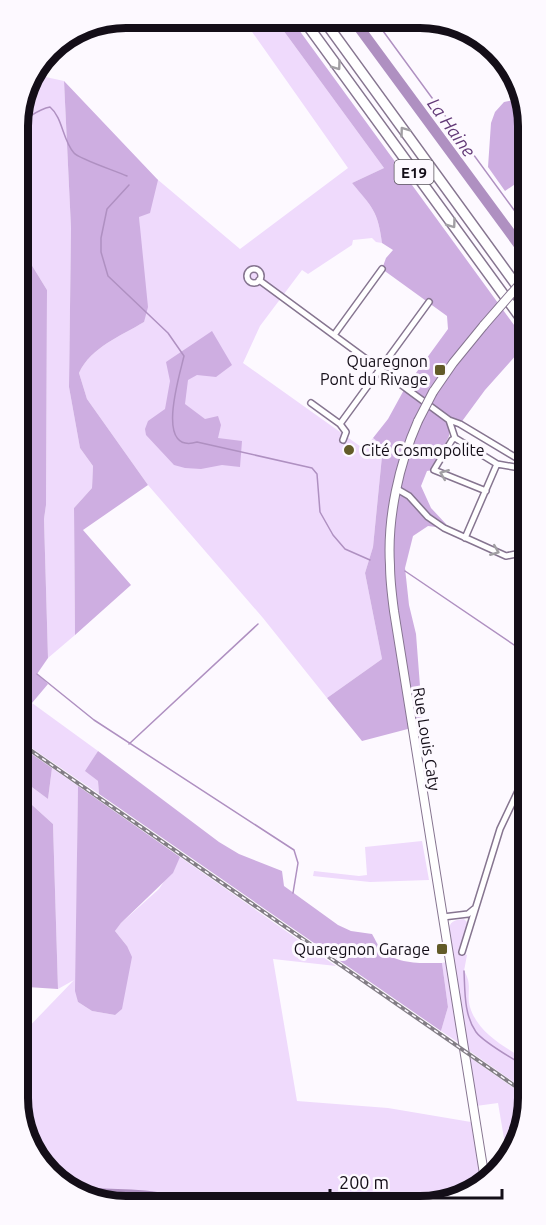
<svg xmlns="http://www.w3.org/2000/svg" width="546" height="1225" font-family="Ubuntu,sans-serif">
  <rect width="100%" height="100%" fill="#fdf9ff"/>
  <path fill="#efdafc" d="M243 19H275L384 168 352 183C372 206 378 212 382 243L376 242 372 238 353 240 352 245 308 274 302 270 260 326 243 363 364 449 373 438 383 446 373 547 365 573 382 659 327 698 263 618 148 485 87 399 79 373C91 347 121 336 144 322L139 217 157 179 240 249 348 168Z
    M32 74 64 81 71 228 69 387 80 448 93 466 92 488 74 508 75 635 48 658 44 519 46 505 47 290 20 246 23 120 18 121V119L29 78Z
    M32 703 98 751 86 771 98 781 99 794 20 740V723H24Z
    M52 768 78 786 76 978 78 1002 92 1011 115 1015 127 946 115 931 121 923 159 889 180 857 336 966 273 959 297 1101 388 1108 471 1122 481 1183 448 1203 193 1205 183 1197 84 1191 83 1194 55 1180 22 1127 21 1035 74 980 58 989 53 824 21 795V779L48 799Z
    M422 841 429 880 370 882 313 876 314 871 359 876 367 875 365 847Z
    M464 919 468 923 460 952 467 955 464 971C473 985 466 993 470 1007 478 1034 506 1047 528 1062V1092L468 1050 449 928C451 920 456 920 464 919Z
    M446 962 459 1043 441 1031 448 1007 442 963Z
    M468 1056 528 1098V1106L507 1156 498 1103 476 1106Z"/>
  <path fill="#ceaee1" d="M275 19H291L525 340V364L517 354 485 390 460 424 449 420V436L433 470 427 471 421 486 431 508 446 524 444 528 428 526 413 536 405 568 409 605 416 634 423 725 362 741 327 698 382 659 365 573 373 547 383 446 373 438 388 419 405 388 448 329 447 316 382 269 386 258 393 250 382 243C378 211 372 207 352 183L384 168Z
    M64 81 158 180 150 213 139 217 148 307 144 322C121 336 91 347 79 373L87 399 148 485 83 530 131 585 75 635 74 508 92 488 93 466 80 448 69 387 71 228Z
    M524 98V178L505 191 488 167 491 123 495 112 504 102Z
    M23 120 20 246 47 290 46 505 44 519 48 658 37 674 48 684 32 703 24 723H20L18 121Z
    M212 331 232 365 216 377 197 375 188 380 185 404 205 419 218 416 221 425 218 438 242 441 240 467 222 465 201 469 185 468 174 465 146 435 145 429 148 421 165 409 170 381 166 362Z
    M20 746 52 768 48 799 21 779Z
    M98 751 219 842 239 854 282 871 284 886 338 925 351 931 372 934C375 939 378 946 382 950 397 965 423 963 442 963L448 1007 441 1031 99 794 98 781 85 771Z
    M78 786 180 857 173 873 121 923 115 931 127 946 132 957 122 1009 115 1015 92 1011 78 1002 75 991Z
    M21 795 53 824 58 989 27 987 21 984Z"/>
  <path fill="#af90c1" d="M347 20H360L525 244V262Z
    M93 1188C122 1190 170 1187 193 1205H106L83 1194 84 1191Z"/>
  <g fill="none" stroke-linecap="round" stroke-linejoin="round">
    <path stroke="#af90c1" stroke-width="1.5" d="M375 20 525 225
      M18 123C29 118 38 109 50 107 63 118 62 139 74 153 79 159 116 171 127 176
      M129 185 107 209 101 238V252L108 276 168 333 184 356C180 374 154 455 197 442L312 468 317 474 320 512 333 535 345 549 370 560
      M405 571 526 653
      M37 674 94 720 294 850 298 863 293 893
      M129 744 258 624
      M464 971C465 992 464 1015 476 1032 484 1043 515 1060 528 1068"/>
    <g stroke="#867590" stroke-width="8">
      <path id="street" d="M247 276a7 7 0 1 1 14 0a7 7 0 1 1-14 0Z
        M259 280 449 420 460 424 525 463
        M334 335 382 269
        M311 403 340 424
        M449 420 455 438
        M343 440 346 432 340 424 429 302
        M397 489 409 496 428 517 444 528 506 556 526 552
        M486 491 434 470 452 440 455 438 497 464 526 469
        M465 538 497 464
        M443 917 468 914 474 909
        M462 952 500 829 527 772"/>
    </g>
    <g stroke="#867590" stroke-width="10">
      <path id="secondary" d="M433 392 453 363 484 325
        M418 421C399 464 387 518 390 565 390 581 392 596 394 611L485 1180"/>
    </g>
    <g stroke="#867590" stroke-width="12">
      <path id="highway" d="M303 19 525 324
        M323 19 525 297"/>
    </g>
    <use href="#street" stroke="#fff" stroke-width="5"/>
    <use href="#secondary" stroke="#fff" stroke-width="8"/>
    <use href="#highway" stroke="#fff" stroke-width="9"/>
    <g stroke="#837e86" stroke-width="4">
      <path id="rail" d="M20 743 528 1095"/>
    </g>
    <use href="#rail" stroke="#fdf9ff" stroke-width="1.5" stroke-dasharray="4.5" stroke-linecap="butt"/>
    <g stroke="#867590" stroke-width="10" stroke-linecap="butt">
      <path id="secondary-bridge" d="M484 325 525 278
        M418 421 433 392"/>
    </g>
    <use href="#secondary-bridge" stroke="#fff" stroke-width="8"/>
  </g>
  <defs><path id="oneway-chevron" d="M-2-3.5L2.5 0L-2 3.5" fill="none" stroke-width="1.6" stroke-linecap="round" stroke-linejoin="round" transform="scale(1.5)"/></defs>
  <g stroke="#a19fa3">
    <use href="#oneway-chevron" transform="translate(337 66) rotate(54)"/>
    <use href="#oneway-chevron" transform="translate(404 131) rotate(-126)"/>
    <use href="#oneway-chevron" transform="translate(452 224) rotate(54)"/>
    <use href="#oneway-chevron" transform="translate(444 474) rotate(-158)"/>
    <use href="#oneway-chevron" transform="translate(495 551) rotate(22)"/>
  </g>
  <g fill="#625b28" stroke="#fdf9ff" stroke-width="2">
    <rect x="434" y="364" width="12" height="12" rx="3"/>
    <circle cx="349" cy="450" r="6"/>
    <rect x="436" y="943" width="12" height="12" rx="3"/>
  </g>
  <g text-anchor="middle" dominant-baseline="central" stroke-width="6" stroke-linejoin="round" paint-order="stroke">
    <rect fill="#fdf9ff" stroke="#5a545d" stroke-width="1.5" x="394.5" y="160" width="39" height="24" rx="4.5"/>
    <g font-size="15" font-weight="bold" fill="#140e18">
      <text x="414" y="172">E19</text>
    </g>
    <g font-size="16" fill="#140e18" stroke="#fdf9ff" text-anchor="end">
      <text x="428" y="361">Quaregnon<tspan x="428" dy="18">Pont du Rivage</tspan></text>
      <text x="361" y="450" text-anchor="start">Cité Cosmopolite</text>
      <text x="430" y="949">Quaregnon Garage</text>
    </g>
    <g font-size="16" fill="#140e18" stroke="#fdf9ff">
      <text transform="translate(427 739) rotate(81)">Rue Louis Caty</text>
    </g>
    <g font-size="18" font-style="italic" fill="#623977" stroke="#fdf9ff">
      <text transform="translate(452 127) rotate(54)">La Haine</text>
    </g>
  </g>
  <path d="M0 0H546V1225H0ZM126 28H420A98 98 0 0 1 518 126V1098A98 98 0 0 1 420 1196H126A98 98 0 0 1 28 1098V126A98 98 0 0 1 126 28Z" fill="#fdf9ff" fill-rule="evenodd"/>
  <path fill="none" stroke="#140e18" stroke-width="8" d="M126 28H420A98 98 0 0 1 518 126V1098A98 98 0 0 1 420 1196H126A98 98 0 0 1 28 1098V126A98 98 0 0 1 126 28Z"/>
  <path d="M330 1189v9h172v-9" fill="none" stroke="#140e18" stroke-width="3"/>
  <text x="339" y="1189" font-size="18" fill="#140e18" stroke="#fdf9ff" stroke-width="4.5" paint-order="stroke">200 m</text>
</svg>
